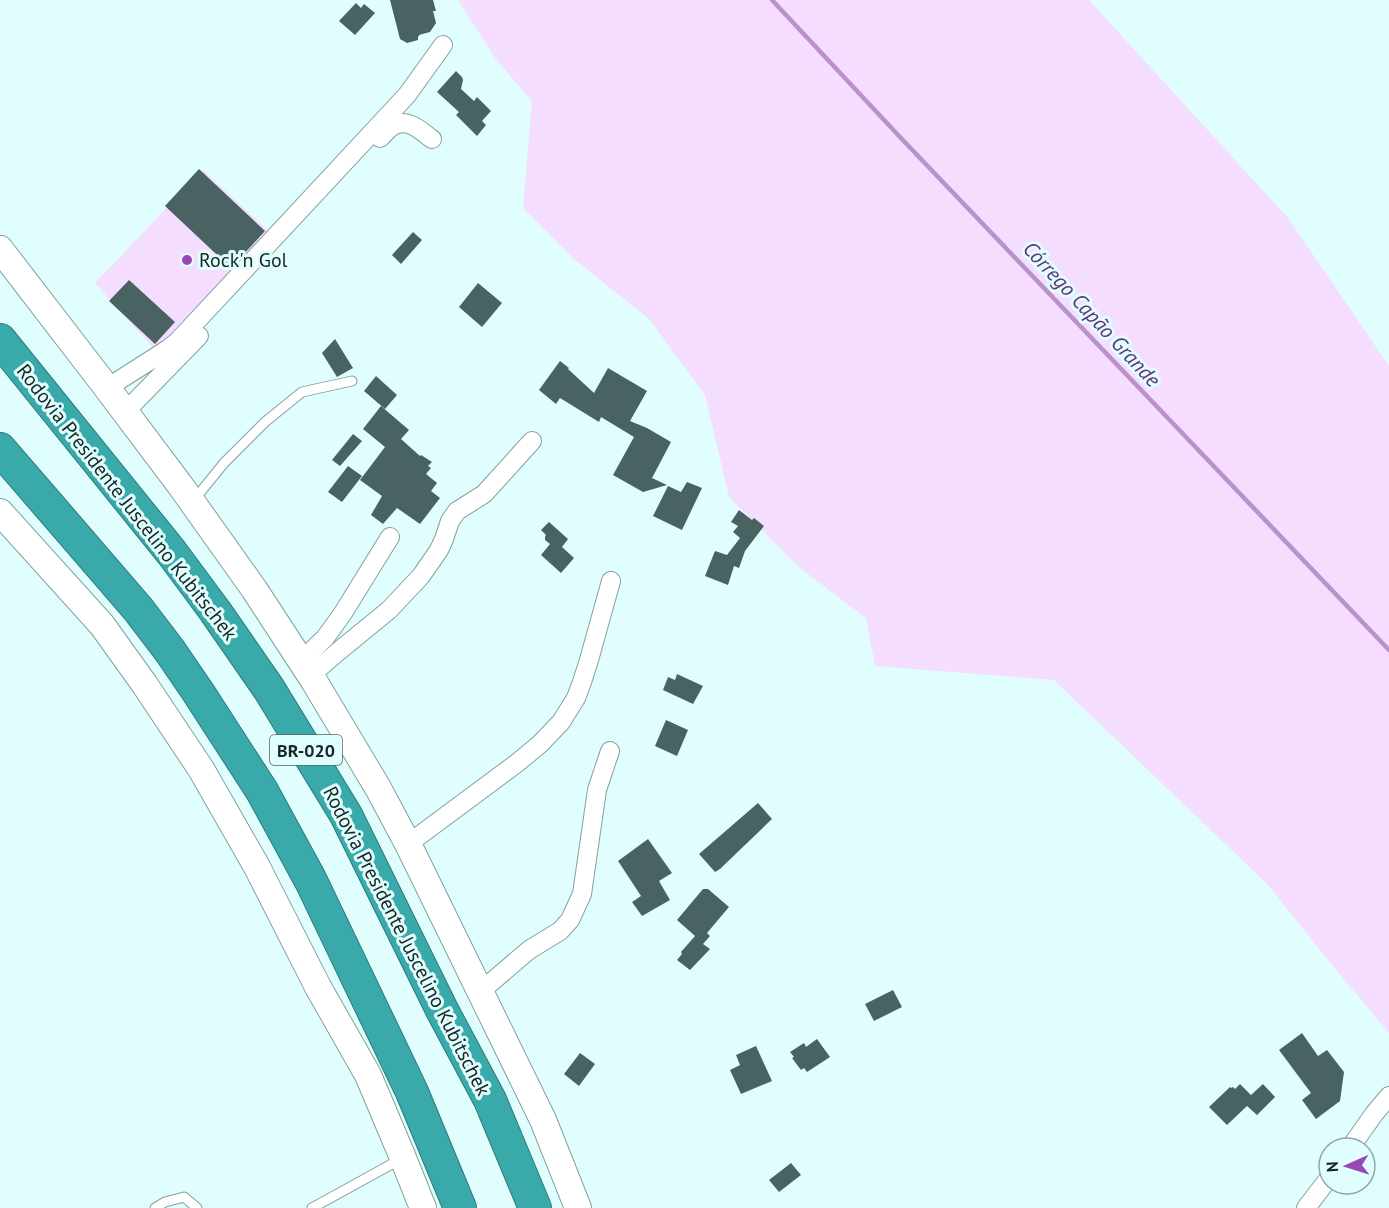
<svg xmlns="http://www.w3.org/2000/svg" width="1389" height="1208" font-family="'PT Sans',sans-serif">
  <rect width="100%" height="100%" fill="#e0fefe"/>
  <path fill="#f5ddff" d="M458 0H1089L1288 218 1389 366V1033L1332 965 1267 884 1054 680 875 666 866 618 800 568 729 497 705 395 649 319 574 259 523 208 532 101 495 58Z
    M203 170 276 238 162 358 95 283Z"/>
  <g fill="none" stroke-linecap="round" stroke-linejoin="round">
    <path stroke="#ba92cb" stroke-width="4.5" d="M772 0 899 136 1389 650"/>
  </g>
  <path fill="#496363" d="M390 0H433L436 11H433L436 23 430 32 419 35V36L418 37V40L407 43 400 39Z
    M356 3 361 8 364 4 375 13 355 35 339 21Z
    M456 71 462 77 463 80 461 89 474 101 477 97 491 111 482 121 486 125 477 136 456 115 459 112 437 92Z
    M199 169 265 231 231 268 165 206Z
    M413 232 422 240 401 264 392 255Z
    M129 280 175 322 155 344 109 301Z
    M478 283 502 303 482 327 459 307Z
    M335 339 353 368 337 377 322 353Z
    M560 361 569 368 568 369 594 393 608 368 647 391 630 421 647 428 671 442 652 478 667 485 643 492 613 475 634 437 601 417 599 422 560 398 556 404 539 390Z
    M376 376 397 395 385 409 364 391Z
    M381 406 409 430 401 439 420 456 421 455 432 462 428 466 431 468 426 474 437 483 431 491 440 498 420 524 397 508 383 524 371 515 382 496 360 480 385 447 363 429Z
    M353 434 362 441 340 466 332 460Z
    M348 466 362 476 342 502 328 492Z
    M687 482 702 488 682 530 653 516 668 486 681 492Z
    M739 510 752 520 754 518 764 526 745 551 739 568 734 566 728 585 705 576 715 551 727 555 740 538 733 532 738 526 731 522Z
    M549 522 568 539 562 547 574 558 561 573 541 555 550 544 545 540V537L546 535 541 530Z
    M677 674 703 686 693 704 663 690 668 677 675 680Z
    M666 720 688 730 677 756 655 746Z
    M758 803 772 819 720 869 715 872 699 854Z
    M648 839 672 873 659 881 670 900 642 916 632 902 641 896 618 861Z
    M703 889H708L729 907 707 933 710 936 703 944 710 949 690 970 677 960 682 954 681 952 695 936 677 920Z
    M893 990 902 1007 874 1021 865 1004Z
    M1302 1033 1318 1056 1327 1050 1344 1072 1340 1101 1316 1119 1302 1100 1311 1093 1279 1050Z
    M817 1039 830 1057 807 1072 804 1068 801 1070 792 1058 794 1057 790 1052 804 1043 806 1047Z
    M756 1046 772 1081 741 1094 730 1070 740 1065 736 1055Z
    M580 1053 595 1064 579 1086 564 1074Z
    M1240 1084 1251 1095 1263 1084 1275 1097 1257 1115 1247 1106 1227 1125 1209 1107 1230 1087 1231 1088 1233 1087 1235 1089Z
    M791 1163 801 1175 779 1192 769 1180Z"/>
  <g fill="none" stroke-linecap="round" stroke-linejoin="round">
    <g stroke="#84a09f" stroke-width="11">
      <path id="lane" d="M194 500 224 463 265 422 302 392 352 381
        M155 1208 165 1202 184 1197 197 1208
        M312 1208 401 1159"/>
    </g>
    <g stroke="#84a09f" stroke-width="20">
      <path id="street" d="M380 138C384 134 390 127 395 125 409 118 422 132 432 139
        M107 388 168 349 178 341 407 95 443 45
        M125 412 199 336
        M301 661 325 638 343 613 390 537
        M311 675 340 650 389 610 421 576 439 550 444 539 450 521 457 511 484 494 532 441
        M408 844 517 763 540 744 561 722 576 698 582 682 589 660 611 581
        M481 991 529 950 560 931 570 920 582 894 597 790 610 751
        M1350 1148 1374 1114 1389 1096
        M1306 1208 1329 1178"/>
    </g>
    <g stroke="#84a09f" stroke-width="28">
      <path id="secondary" d="M0 249 107 388 180 485 254 589 314 681 378 788 410 848 543 1120 578 1208
        M0 512 102 625 145 685 201 769 257 867 318 987 368 1075 403 1158 423 1208"/>
    </g>
    <g stroke="#2e7a7b" stroke-width="34">
      <path id="highway" d="M0 340 172 553 215 611 269 689 346 815 442 1010 490 1100 535 1208
        M0 449 138 609 170 651 198 692 262 791 311 881 412 1092 460 1208"/>
    </g>
    <use href="#lane" stroke="#fff" stroke-width="9"/>
    <use href="#street" stroke="#fff" stroke-width="18"/>
    <use href="#secondary" stroke="#fff" stroke-width="26"/>
    <use href="#highway" stroke="#3aa9aa" stroke-width="32"/>
  </g>
  <circle fill="#9947b7" stroke="#e0fefe" stroke-width="2" cx="187" cy="260" r="6"/>
  <g text-anchor="middle" dominant-baseline="central" stroke-width="6" stroke-linejoin="round" paint-order="stroke">
    <rect fill="#e0fefe" stroke="#556565" stroke-width="1.5" x="270" y="735" width="72" height="30" rx="4.5"/>
    <g font-size="18" font-weight="bold" fill="#192423">
      <text x="306" y="750">BR-020</text>
    </g>
    <g font-size="20" fill="#192423" stroke="#e0fefe" text-anchor="start">
      <text x="199" y="260">Rock'n Gol</text>
    </g>
    <g font-size="20" fill="#192423" stroke="#e0fefe">
      <text transform="translate(127 502) rotate(52)">Rodovia Presidente Juscelino Kubitschek</text>
      <text transform="translate(407 941) rotate(63)">Rodovia Presidente Juscelino Kubitschek</text>
    </g>
    <g font-size="21" font-style="italic" fill="#643277" stroke="#e0fefe">
      <text transform="translate(1092 314) rotate(47)">Córrego Capão Grande</text>
    </g>
  </g>
  <g transform="translate(1347 1166) rotate(267)"><circle r="28" fill="#e0fefe" stroke="#90a7a6" stroke-width="1.5"/>
  <path d="M0-4.5L10 22L0 15L-10 22Z" fill="#9947b7"/>
  <text y="-9" font-size="16" font-weight="bold" text-anchor="middle" fill="#192423">N</text>
  </g>
</svg>
